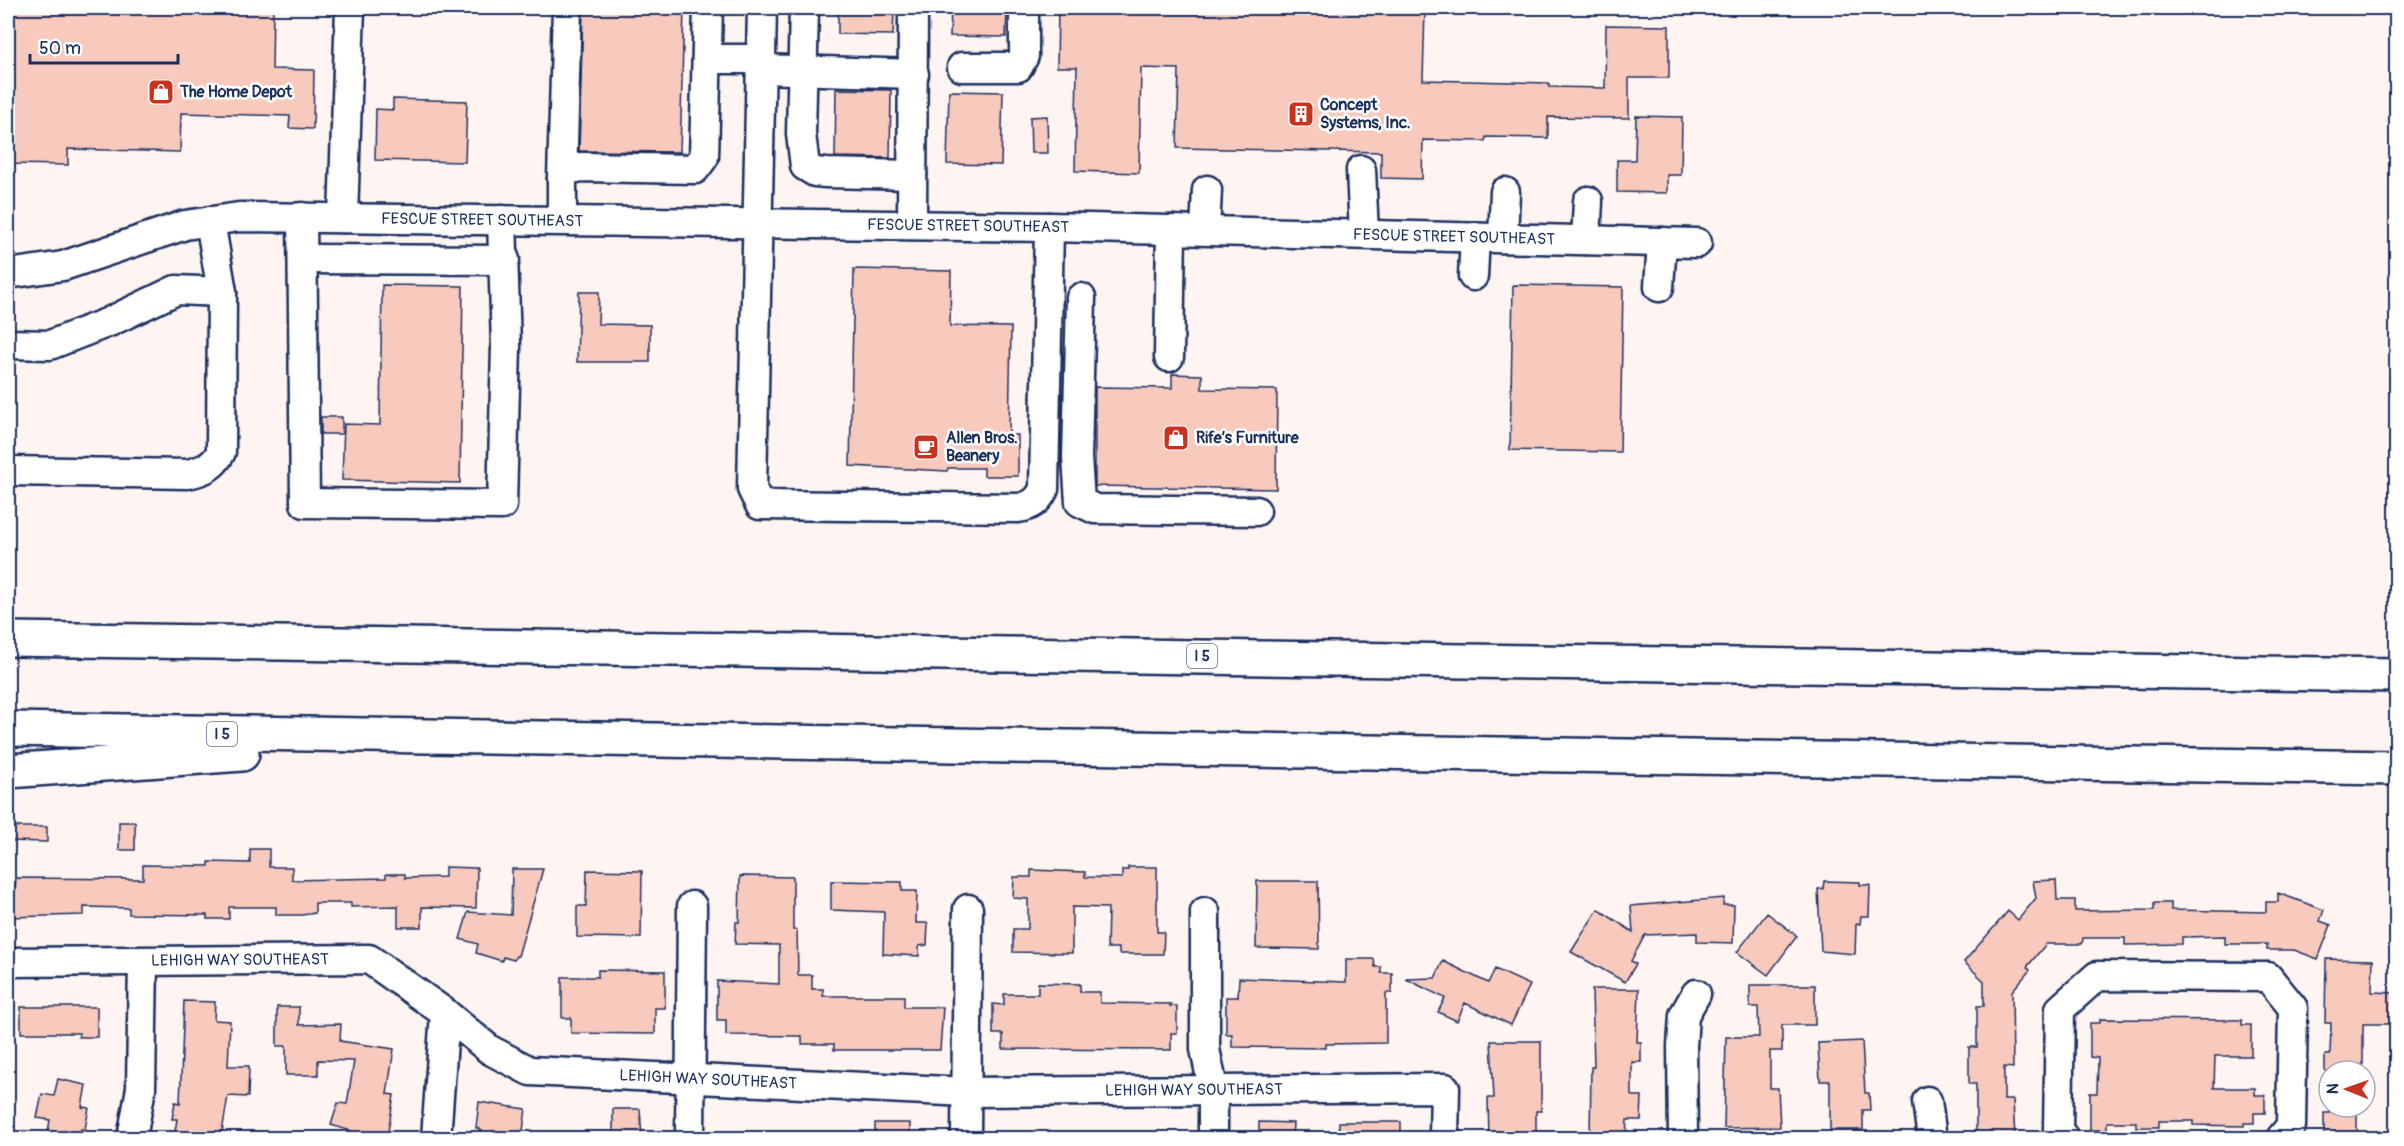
<svg xmlns="http://www.w3.org/2000/svg" width="2404" height="1146" font-family="Pangolin,sans-serif">
  <rect width="100%" height="100%" fill="#fef4f2"/>
  <filter id="ink" filterUnits="userSpaceOnUse"><feTurbulence type="fractalNoise" baseFrequency=".0167" numOctaves="2"/><feDisplacementMap in="SourceGraphic" scale="12" xChannelSelector="R" yChannelSelector="G"/><feConvolveMatrix kernelMatrix="1 2 1 2 8 2 1 2 1" color-interpolation-filters="sRGB"/></filter>
  <g filter="url(#ink)">
    <path fill="#f8c9bd" stroke="#1b2f5e" stroke-width="1.5" d="M8 8H273L272 69 314 70 313 129 289 128 290 116 181 113 180 152 68 149V165L8 164Z
      M583 8H684L680 152 579 151Z
      M838 8H894L893 35 838 34Z
      M951 8H1007L1006 37 950 36Z
      M1058 8 1425 9 1423 80 1549 83V87L1605 88 1606 25 1669 26V78H1629V118L1548 117V138L1486 137 1485 141 1423 140 1422 179 1381 178V152L1177 148 1179 69 1141 68 1139 173 1075 171 1077 67H1057Z
      M836 89 891 90 890 158 835 157Z
      M949 91 1003 92 1001 165 947 164Z
      M393 99 467 101 465 162 375 160 376 109 393 110Z
      M1047 116 1048 153H1031L1030 117Z
      M1636 116 1682 117 1681 175H1667V193L1617 192V160H1635Z
      M854 269 951 271 950 326 1011 327 1009 435H1018V476H984V468H948L947 471 850 466Z
      M382 285 463 286 460 483 342 480 344 424 380 425Z
      M1513 285 1623 287 1620 452 1510 450Z
      M579 292H599L598 324 650 325V362H577Z
      M1172 374 1202 375V389L1277 390 1276 489 1095 486V387L1172 388Z
      M321 417H342V434H321Z
      M119 822H135V850H119Z
      M8 827H47V842L8 841Z
      M250 849H269V867H292V880L386 878V874H405V878L445 877V867L477 868 476 908 422 907V927H398V906L351 907V903H315V913L302 915H276V907H229V919H207V915L129 914V908L84 907V915L8 917V887H15L16 878 143 879V865L209 866V862L250 863Z
      M1128 867H1157V932H1164L1163 954H1119V948H1107L1108 908 1072 907V953L1013 952V929H1028V899L1013 898 1014 877H1031V870L1085 872V877L1122 878V870H1128Z
      M512 869H543L518 956H516L514 960 503 957 502 961 476 953 478 944 460 939 468 912 511 915Z
      M587 870 642 871 641 938 577 937V906H586Z
      M740 876 793 877V930H797L798 975H812V989H823V996H904V1007H943L940 1050H834V1044H802V1036L726 1035V1020H717V981L779 984V945L735 944 736 922H739Z
      M2056 880 2057 900H2075V911L2154 910V903H2171V910L2266 912V902H2278V893L2324 910 2320 921 2331 925 2318 959 2294 950H2267V944H2225V936L2182 937V944L2125 945V938H2083L2082 944H2046L2027 967 2030 970 2012 991 2013 1068 2004 1067V1100H2013L2015 1138H1976V1084H1969V1047H1977V1006H1984V981L1964 962 2008 911 2018 920 2036 898 2033 881Z
      M831 881 902 882V891H917L916 923H928L927 945 919 946V956L883 954 884 912 831 910Z
      M1257 881H1318L1319 949 1256 948Z
      M1824 881 1860 882V885H1870L1869 916H1861L1860 924H1856L1855 954 1821 951 1818 889H1823Z
      M1724 898 1723 905H1734L1733 943 1697 942V933L1645 935 1631 961 1636 964 1625 982 1571 952 1598 909 1633 932 1631 906Z
      M1767 913 1797 936 1768 975 1737 952Z
      M1346 959H1374L1375 967H1381V973H1392V993H1386V1043L1326 1044V1048L1232 1047V1034H1226V997H1238L1239 978 1346 982Z
      M2326 959 2373 960 2372 992 2397 993V1024H2363V1071H2325V1055H2330L2331 1023H2325Z
      M1443 961 1488 983 1495 969 1530 985 1511 1025 1465 1003 1457 1021 1438 1012 1445 998 1406 979 1435 978Z
      M598 970 665 971V1008H655V1034L571 1033V1018H562V977H598Z
      M1038 983 1080 984V992H1100V1003L1171 1004 1170 1006H1177V1033H1171V1050L1003 1049V1034H993V1004L1004 1005V994H1038Z
      M1750 985H1815V1025H1782V1051H1770V1088H1778L1780 1127 1724 1128 1726 1037H1759L1758 1007H1750Z
      M1592 989H1639L1637 1042H1641V1062H1632V1096H1642L1641 1120H1627L1626 1138H1590L1591 1067H1594Z
      M184 1001 215 1002 214 1020 230 1021 228 1066H249L248 1097 228 1096 221 1138H174L177 1119H172L175 1102 180 1103Z
      M21 1007H97V1037H79V1033H21Z
      M277 1007H299V1025L341 1024 340 1041 394 1049 387 1094 394 1095 387 1138H349L351 1131 331 1125 338 1103 347 1104 354 1061 318 1060V1075H286V1046H277Z
      M2100 1019 2242 1020V1025H2251V1056H2215L2214 1088H2255V1095H2265V1113H2254V1123H2244V1126L2193 1125V1121H2159V1127H2136V1122H2107V1130H2090V1093H2097L2098 1058 2090 1057V1023H2100Z
      M1491 1041H1541V1111H1536V1137H1489L1488 1098H1494Z
      M1862 1041 1865 1093H1869L1870 1110H1863V1130H1830V1081H1820L1818 1043Z
      M58 1079 86 1085 82 1107 89 1108 85 1129H81L80 1138H47L50 1120 37 1118 42 1094 54 1096Z
      M479 1102 526 1109 522 1138H478L480 1129 476 1128Z
      M2330 1107H2357V1138L2324 1136V1113H2330Z
      M613 1109H640L642 1138H613Z
      M1259 1122 1293 1123 1292 1138H1259Z
      M1339 1122H1401V1138H1339Z
      M875 1123H910V1138H875Z"/>
    <g fill="none" stroke-linecap="round" stroke-linejoin="round">
      <g stroke="#1b2f5e" stroke-width="33">
        <g id="minor">
          <path d="M762 8 752 489 760 505 1018 508C1032 506 1038 501 1044 489L1049 227"/>
          <path d="M804 8 801 134 805 166 815 172 826 173 912 175"/>
          <path d="M707 59H762"/>
          <path d="M962 67H1018L1024 56V8"/>
          <path d="M761 69 914 74"/>
          <path d="M1361 170 1364 234"/>
          <path d="M562 178 567 8"/>
          <path d="M302 217 305 503 502 505 506 346 502 220"/>
          <path d="M343 218 350 8"/>
          <path d="M562 220V178L567 170 581 167 695 169 704 157 708 8"/>
          <path d="M912 225 913 8"/>
          <path d="M1205 230 1207 190"/>
          <path d="M1503 238 1505 192"/>
          <path d="M1586 240 1588 201"/>
          <path d="M303 259 505 260"/>
          <path id="s1" d="M8 274 63 266 185 225 239 217 1049 227 1697 243"/>
          <path d="M1473 276 1475 237"/>
          <path d="M1659 287 1662 242"/>
          <path d="M1081 298 1077 457 1080 502 1095 509 1256 511"/>
          <path d="M8 344 50 345 109 322 176 290 222 292"/>
          <path d="M1169 357 1171 230"/>
          <path d="M8 471 188 474C204 470 213 467 221 452L222 292 210 221"/>
          <path d="M1205 912V1049L1213 1088V1138"/>
          <path id="s2" d="M8 962 369 959 445 1013 490 1050 530 1071 968 1092 1445 1088 1444 1138"/>
          <path d="M1927 1101 1932 1138"/>
          <path d="M132 1138 141 1088 143 962"/>
          <path d="M436 1138 445 1013"/>
          <path d="M690 1138 692 906"/>
          <path d="M966 1138 968 909"/>
          <path d="M1683 1138 1682 1046 1684 1015 1696 994"/>
          <path d="M2064 1138 2058 1130 2060 1009 2097 976 2268 977 2293 1008 2291 1126 2281 1138"/>
        </g>
      </g>
      <g stroke="#1b2f5e" stroke-width="38">
        <path id="highway" d="M8 639 2396 675
          M8 729C804 748 1600 752 2396 768
          M8 771 242 754"/>
      </g>
      <use href="#minor" stroke="#fff" stroke-width="28"/>
      <use href="#highway" stroke="#fff" stroke-width="33"/>
    </g>
  </g>
  <defs>
    <g id="shop-square" transform="scale(1.35)"><rect x="-9" y="-9" width="18" height="18" rx="4" fill="#c8321e" stroke="#fff"/><path d="M-5-2.5h2.3a2.7 3.5 0 0 1 5.4 0H5L5.5 6h-11ZM-1.5-2.5h3a1.5 2.3 0 0 0-3 0Z" fill="#fff"/></g>
    <g id="building-square" transform="scale(1.35)"><rect x="-9" y="-9" width="18" height="18" rx="4" fill="#c8321e" stroke="#fff"/><path d="M-4-6H4V6H1V3H-1V6H-4ZM-2.5-4.3h1.7v1.8h-1.7ZM.8-4.3h1.7v1.8H.8ZM-2.5-1h1.7V.8h-1.7ZM.8-1h1.7V.8H.8Z" fill="#fff"/></g>
    <g id="cafe-square" transform="scale(1.35)"><rect x="-9" y="-9" width="18" height="18" rx="4" fill="#c8321e" stroke="#fff"/><path d="M-5.5-4.5H6V0H3Q3 3.5 0 3.5H-2.5Q-5.5 3.5-5.5 0ZM3-3.2v2h1.7v-2ZM-6 4.5H4V6H-6Z" fill="#fff"/></g>
  </defs>
  <g fill-rule="evenodd">
    <use href="#shop-square" x="161" y="92"/>
    <use href="#building-square" x="1301" y="114"/>
    <use href="#shop-square" x="1176" y="438"/>
    <use href="#cafe-square" x="926" y="447"/>
  </g>
  <g text-anchor="middle" dominant-baseline="central" stroke-width="5" stroke-linejoin="round" paint-order="stroke">
    <g fill="#fff" stroke="#5f6d8e" stroke-width="1.5">
      <rect x="1187" y="644" width="30" height="24" rx="4.5"/>
      <rect x="207" y="722" width="30" height="24" rx="4.5"/>
    </g>
    <g font-size="15" font-weight="bold" fill="#1b2f5e">
      <text x="1202" y="656">I 5</text>
      <text x="222" y="734">I 5</text>
    </g>
    <g font-size="16" font-weight="bold" fill="#1b2f5e" stroke="#fff" text-anchor="start">
      <text x="180" y="92">The Home Depot</text>
      <text x="1320" y="105">Concept<tspan x="1320" dy="18">Systems, Inc.</tspan></text>
      <text x="946" y="438">Allen Bros.<tspan x="946" dy="18">Beanery</tspan></text>
      <text x="1196" y="438">Rife’s Furniture</text>
    </g>
    <g font-size="16" fill="#1b2f5e" stroke="#fff">
      <text stroke="none"><textPath href="#s1" startOffset="482">FESCUE STREET SOUTHEAST</textPath></text>
      <text stroke="none"><textPath href="#s1" startOffset="968">FESCUE STREET SOUTHEAST</textPath></text>
      <text stroke="none"><textPath href="#s1" startOffset="1454">FESCUE STREET SOUTHEAST</textPath></text>
      <text stroke="none"><textPath href="#s2" startOffset="232">LEHIGH WAY SOUTHEAST</textPath></text>
      <text stroke="none"><textPath href="#s2" startOffset="736">LEHIGH WAY SOUTHEAST</textPath></text>
      <text stroke="none"><textPath href="#s2" startOffset="1222">LEHIGH WAY SOUTHEAST</textPath></text>
    </g>
  </g>
  <rect width="2404" height="1146" fill="none" stroke="#fff" stroke-width="30"/>
  <rect x="15" y="15" width="2374" height="1116" fill="none" stroke="#1b2f5e" stroke-width="2" filter="url(#ink)"/>
  <g transform="translate(2347 1089) rotate(271)"><circle r="28" fill="#ffffff" stroke="#a4acbf" stroke-width="1.5"/>
  <path d="M0-4.5L10 22L0 15L-10 22Z" fill="#c8321e"/>
  <text y="-9" font-size="16" font-weight="bold" text-anchor="middle" fill="#1b2f5e">N</text>
  </g>
  <path d="M30 54v9h148v-9" fill="none" stroke="#1b2f5e" stroke-width="3"/>
  <text x="39" y="54" font-size="18" fill="#1b2f5e" stroke="#ffffff" stroke-width="4.5" paint-order="stroke">50 m</text>
</svg>
